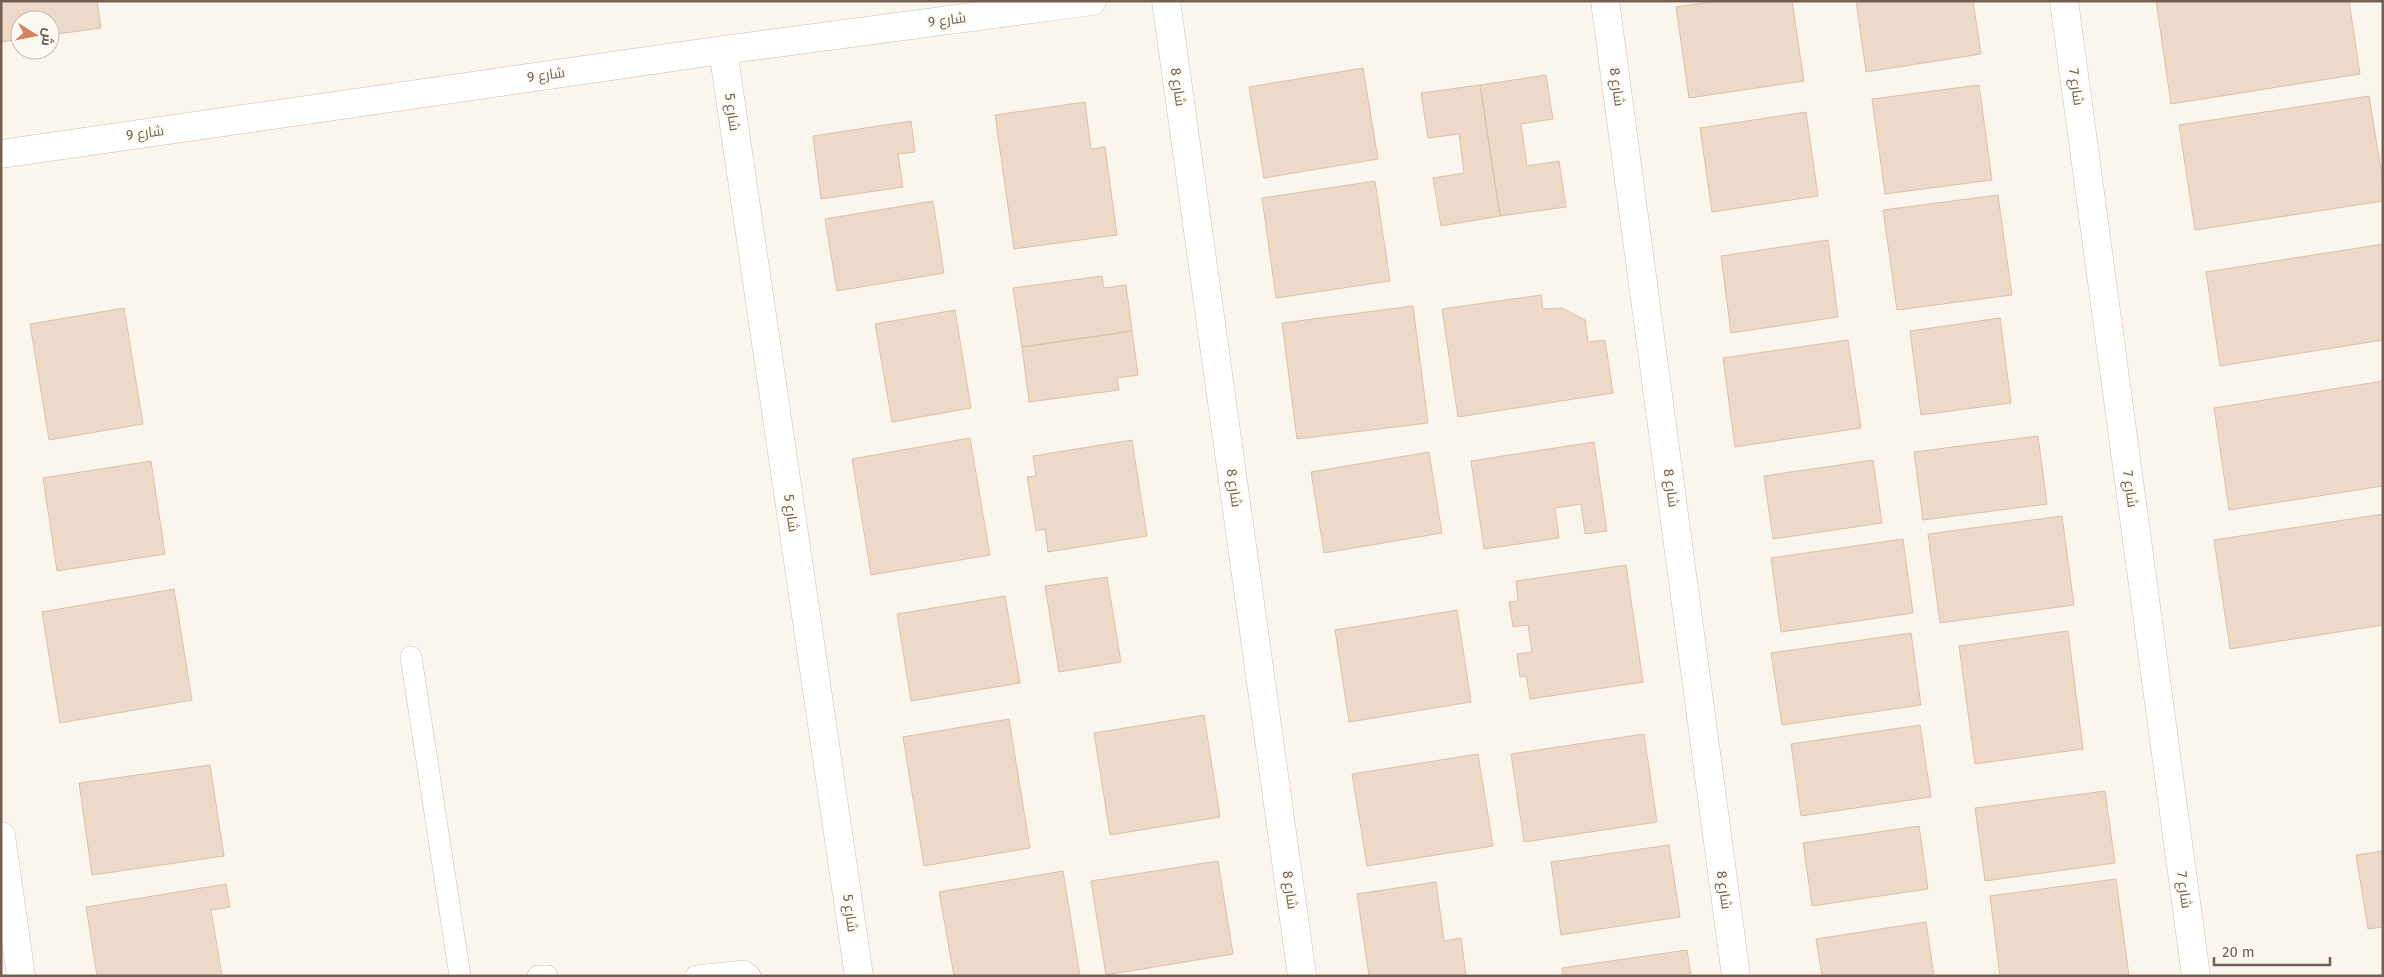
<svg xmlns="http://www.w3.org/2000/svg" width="2384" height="977" font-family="'Fira Sans',Cairo,sans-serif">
  <rect width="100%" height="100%" fill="#fbf6ed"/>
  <path fill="#edd9c7" stroke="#ddc1aa" d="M1 1H97L101 28 50 35V20H20V39L1 42Z
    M1715 1H1792L1804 81 1689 98 1676 7Z
    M1856 1H1973L1981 54 1866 72Z
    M2156 1H2349L2360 74 2171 104Z
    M1363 68 1378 159 1264 178 1249 87Z
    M1546 75 1553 119 1521 124 1527 166 1559 161 1566 207 1500 216 1480 85Z
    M1480 85 1500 216 1441 226 1433 178 1464 173 1459 134 1428 138 1421 93Z
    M1979 85 1992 180 1885 194 1872 99Z
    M2369 96 2383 182V201L2195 230 2179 125Z
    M1085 102 1091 149 1105 147 1117 235 1014 249 995 115Z
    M1806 112 1818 196 1712 212 1700 128Z
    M911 121 915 152 898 154 903 187 821 199 813 136Z
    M1375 181 1390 281 1276 298 1262 198Z
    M1998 195 2012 295 1897 310 1883 210Z
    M933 201 944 273 837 291 825 219Z
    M1828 240 1838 317 1731 333 1721 256Z
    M2383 244V340L2220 366 2206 272Z
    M1102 276 1104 288 1126 285 1132 331 1022 347 1013 288Z
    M1541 295 1543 309 1562 308 1585 320 1588 342 1605 340 1613 393 1458 417 1442 309Z
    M1413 306 1428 423 1297 439 1282 323Z
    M124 308 143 424 49 440 30 324Z
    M955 310 971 408 892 422 875 324Z
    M2000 318 2011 403 1921 415 1910 331Z
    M1132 331 1138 375 1117 378 1119 390 1029 402 1022 347Z
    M1848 340 1861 428 1735 447 1723 358Z
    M2383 381V486L2229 510 2214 408Z
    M2038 436 2047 504 1923 520 1914 452Z
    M970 438 990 555 871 575 852 459Z
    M1132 440 1147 536 1048 552 1045 529 1036 531 1027 477 1036 476 1033 456Z
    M1594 442 1607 531 1585 534 1581 504 1555 508 1559 538 1484 549 1471 461Z
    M1429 452 1442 533 1324 553 1311 472Z
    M1873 460 1882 523 1773 539 1764 476Z
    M151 461 165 554 57 571 43 478Z
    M2383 514V625L2230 649 2214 540Z
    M2062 516 2074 605 1940 623 1928 534Z
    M1903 539 1913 613 1781 632 1771 558Z
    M1626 565 1643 682 1530 699 1526 676 1520 677 1517 654 1532 652 1528 625 1513 627 1509 602 1518 601 1516 581Z
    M1107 577 1121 662 1059 672 1045 586Z
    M174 589 192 700 60 723 42 612Z
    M1005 596 1020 683 911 701 897 614Z
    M1457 610 1471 702 1349 722 1335 630Z
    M2068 631 2083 749 1975 764 1959 646Z
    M1911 633 1921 705 1782 725 1771 653Z
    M1204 715 1220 817 1110 835 1094 733Z
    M1009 719 1030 848 924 866 903 737Z
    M1920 725 1931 797 1801 816 1791 744Z
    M1644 734 1657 822 1524 842 1511 754Z
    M1478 754 1493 846 1367 866 1352 774Z
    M210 765 224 856 92 875 79 783Z
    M2105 791 2115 863 1985 881 1975 808Z
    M1919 826 1928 889 1812 906 1803 843Z
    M1669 845 1680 917 1561 935 1551 862Z
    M2383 851V927L2368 929 2356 855Z
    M1218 861 1233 954 1106 975 1091 881Z
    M1063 871 1080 976H954L939 892Z
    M2116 879 2129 976H2000L1990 896Z
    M1436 882 1444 941 1461 938 1466 976H1369L1357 894Z
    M226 884 230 907 211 910 222 976H97L86 907Z
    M1926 922 1934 976H1822L1816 939Z
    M1687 950 1691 976H1563L1562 968Z"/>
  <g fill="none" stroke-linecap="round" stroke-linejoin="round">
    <g stroke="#ccbfb3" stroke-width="22">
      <path id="service" d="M411 657 460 976
        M538 976H547
        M696 976 744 971 750 976"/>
    </g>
    <g stroke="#ccbfb3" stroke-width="29">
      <path id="minor" d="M1166 1 1302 976
        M1605 1 1736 976
        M2064 1 2196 976
        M723 50 859 976
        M1 154 723 50 1092 1
        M1 836 21 976"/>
    </g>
    <use href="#service" stroke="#fff" stroke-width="21"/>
    <use href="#minor" stroke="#fff" stroke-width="28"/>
  </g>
  <g text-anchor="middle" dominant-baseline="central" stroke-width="5" stroke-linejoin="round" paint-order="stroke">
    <g font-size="14" fill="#746052" stroke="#fdfaf3">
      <text transform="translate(947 20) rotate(-7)">شارع 9</text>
      <text transform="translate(546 75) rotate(-8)">شارع 9</text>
      <text transform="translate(1178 87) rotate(82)">شارع 8</text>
      <text transform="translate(1617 87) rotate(82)">شارع 8</text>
      <text transform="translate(2076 87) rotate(82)">شارع 7</text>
      <text transform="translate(732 112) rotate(82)">شارع 5</text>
      <text transform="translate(145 133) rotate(-8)">شارع 9</text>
      <text transform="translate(1234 488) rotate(82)">شارع 8</text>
      <text transform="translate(1671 488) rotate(82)">شارع 8</text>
      <text transform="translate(2130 489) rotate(82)">شارع 7</text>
      <text transform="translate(791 513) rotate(82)">شارع 5</text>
      <text transform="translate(1290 890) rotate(82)">شارع 8</text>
      <text transform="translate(1724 890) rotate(82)">شارع 8</text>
      <text transform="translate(2184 890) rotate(82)">شارع 7</text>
      <text transform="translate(850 913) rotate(82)">شارع 5</text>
    </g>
  </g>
  <rect width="2384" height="977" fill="none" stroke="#746052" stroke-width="5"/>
  <g transform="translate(35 35) rotate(100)"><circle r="24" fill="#fdfaf3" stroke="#c6bcb3"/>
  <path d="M0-4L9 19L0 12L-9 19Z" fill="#d58362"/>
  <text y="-8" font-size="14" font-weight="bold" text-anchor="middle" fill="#746052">ش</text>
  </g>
  <path d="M2214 957v8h116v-8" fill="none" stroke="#746052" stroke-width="2.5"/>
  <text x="2222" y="957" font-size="15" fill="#746052" stroke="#fdfaf3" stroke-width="4" paint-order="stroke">20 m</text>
</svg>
